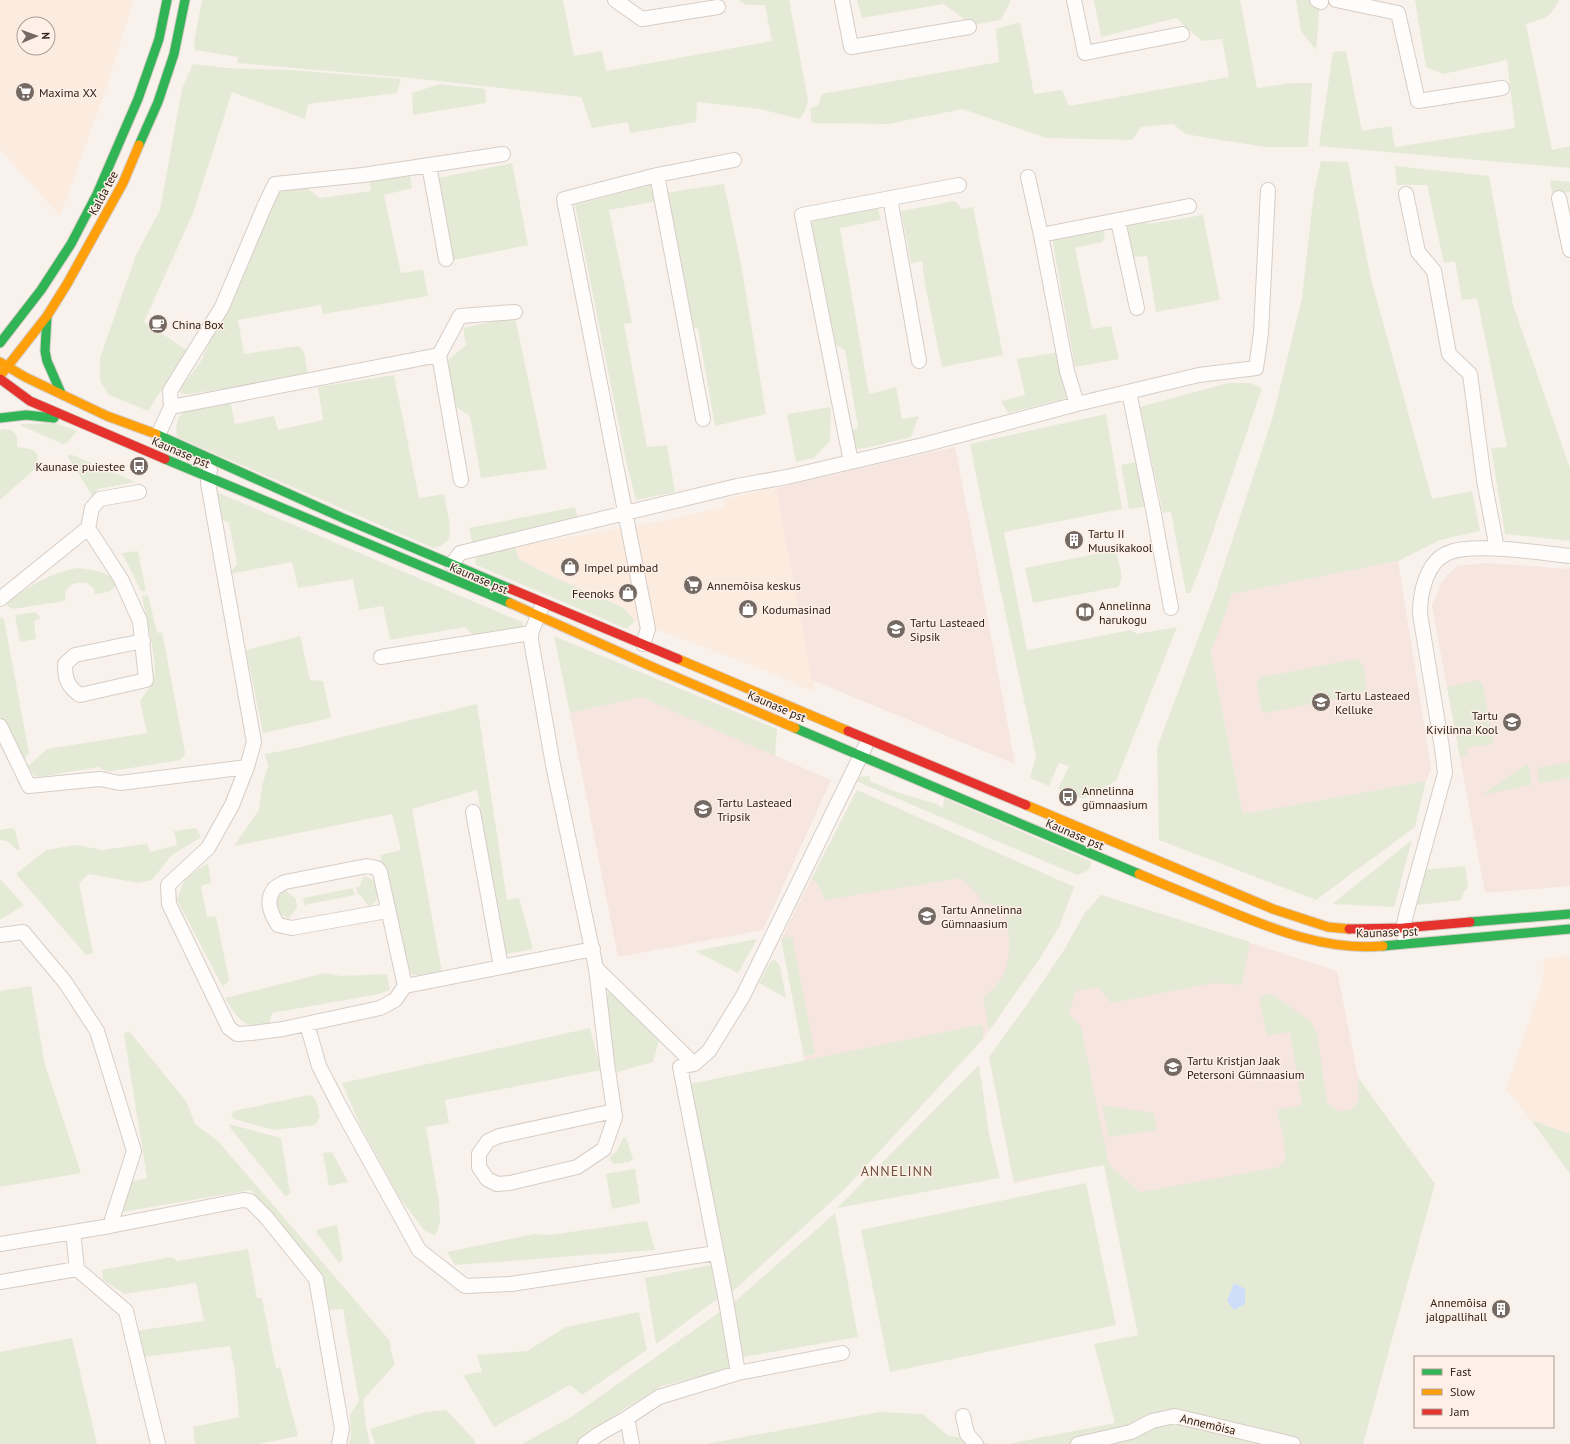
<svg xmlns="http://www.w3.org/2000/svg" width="1570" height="1444" font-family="'PT Sans',sans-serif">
  <rect width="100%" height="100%" fill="#f9f1ec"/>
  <path fill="#fcebdf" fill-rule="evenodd" d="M0 0H134L105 91 60 216 0 149ZM24 24H48V48H24Z
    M776 488 815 692 762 669 635 621 624 607 547 574 519 559 515 546 658 522 725 507 724 499Z
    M1570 956V1134L1531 1120 1506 1089 1543 982 1544 958Z"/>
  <path fill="#f7e5e0" d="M955 447 975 551 1015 764 812 680 776 488Z
    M1398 561 1431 768 1426 781 1243 814 1211 653 1232 594Z
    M1486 563 1570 569V886L1485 893 1432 606 1442 581 1457 566Z
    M641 697 831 780 763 930 618 957 570 713Z
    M857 790 1074 887 1059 927 1038 961 983 1039 982 1024 805 1062 781 939Z
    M1101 895 1337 971 1358 1077 1359 1100 1344 1230 1196 1241 1109 1165 1104 1164 1014 1183 989 1057 1024 1009 1063 952 1085 913Z"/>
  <path fill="#e5ead7" d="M202 0H563L574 56 602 51 606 71 772 41 765 5H746L738 0H789L808 100 805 111 800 119 760 109 697 102 696 122 630 133 628 122 592 128 581 97 410 78 237 63 238 57 195 50 194 42Z
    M857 0H1011L1001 20 972 25 944 4 862 18Z
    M1094 0H1240L1257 88 1292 83H1312L1308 147H1266L1208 138 1186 134 1173 124 1141 127 1132 140 1046 138 963 109 887 124 812 123 810 109 818 105 822 94 999 62 996 29 1020 22 1034 94 1062 90 1069 106 1229 77 1222 39 1202 41 1176 18 1101 37Z
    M1296 0H1320L1316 50 1301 31Z
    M1415 0H1559C1548 20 1547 17 1526 24L1552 150 1570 146V168L1319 146 1333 52 1346 51 1362 131 1391 126 1395 147 1515 128 1507 60 1443 74 1426 67Z
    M193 64 226 68 291 70 401 79 397 93 308 104 305 119 232 92 193 213 144 322 187 350 148 411 109 395 100 381V358L136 255 160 210 182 89Z
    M440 84 485 89 486 103 413 115 412 93Z
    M1321 161 1348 162 1371 279 1432 499 1472 491 1480 531 1440 540 1398 561 1232 594 1211 653 1243 814 1426 781 1415 827 1316 900 1159 840 1157 748 1214 596 1273 416 1302 298 1314 192Z
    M512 163 528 245 454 260 438 178Z
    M1395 166 1489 176 1513 305 1570 468V541L1505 534 1491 448 1507 447 1477 298 1462 300 1455 261 1444 263 1427 185H1397Z
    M410 175 412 188 384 195 401 273 423 270 428 296 323 314 321 305 238 320 244 354 299 346 304 352 308 375 190 394H182L180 392 181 388 201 361 278 188 300 183 320 198 371 191 369 179Z
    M1550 180 1570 182V192L1552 193Z
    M655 184 658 194 724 184 741 264 766 414 715 426 698 329 681 321 658 201 609 210 632 323 624 324 647 447 667 445 675 492 636 500 626 461 575 205Z
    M955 201 962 209 973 207 1003 355 942 367 925 284 922 261 911 263 901 211Z
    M877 206 881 220 840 228 869 394 896 387 902 419 919 416 911 437 866 448 854 449 844 434 858 428 845 350 832 343 808 220Z
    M1137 213 1148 224 1203 215 1220 300 1156 312 1147 256 1128 258 1120 216Z
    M1099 228 1103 231 1105 235 1102 242 1075 248 1092 329 1111 326 1119 359 1075 367 1052 238Z
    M515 317 547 469 481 478 470 416 453 405 446 362 466 345 463 328Z
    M1059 352 1060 368 1067 398 1008 413 1001 401 1025 395 1017 359Z
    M394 375 419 498 444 494 449 520 450 532 448 541 440 546 433 548 177 437C175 428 177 416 185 410 190 407 222 402 230 400L235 424 274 416 278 430 323 420 318 387Z
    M1228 383H1250L1262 388 1203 561 1190 593H1186L1171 512 1163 513 1140 407Z
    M831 407 830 441 814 458 796 462 787 414Z
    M1106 414 1122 509 1004 532 1027 650 1131 630 1137 634 1177 627 1116 781 1083 799 1058 789 1069 766 1059 763 1049 786 1030 778 1036 756 980 495 970 444Z
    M55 423 77 431 67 443 63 444 22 426 20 424Z
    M2 429 12 430 17 436V447L31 449 37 453 38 466 0 500V431Z
    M70 454 136 482 98 489 93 497 68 457Z
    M1140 461 1148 506 1129 509 1121 465Z
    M214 491 522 622 523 628 477 639 465 627 390 640 383 606 359 610 353 579 298 588 292 562 229 574 237 564 229 523 205 511Z
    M575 507 578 518 473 547 469 528Z
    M515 546 519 559 547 574 624 608 635 621 627 629 476 565 475 560 478 554Z
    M138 551 146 591H141L122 553Z
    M1106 552H1113L1117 555C1119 564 1125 579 1118 587L1033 603 1025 568Z
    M77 568C91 570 109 570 116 584 113 593 104 593 95 594L94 589 87 583C72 582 65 585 65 601L13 609 7 606 8 603 10 600C31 585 51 573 77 568Z
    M148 595 157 633 162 632 185 752 184 757 180 759 181 760 106 772 99 767 38 777 35 776 28 766 47 749 147 733 140 701C145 693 152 686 154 677 158 661 145 614 142 596Z
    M35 612 41 618 34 621 36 639 20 642 15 615Z
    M0 617 4 619 29 753 23 761 0 716Z
    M300 636 310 680 323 681 331 718 263 733 246 650Z
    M554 636 777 729 775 756 641 697 570 713Z
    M1356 659C1366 663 1366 680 1366 689L1362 694 1265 713 1261 710 1257 684V681L1262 677Z
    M1479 680 1483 685 1494 744 1466 748 1467 756 1460 757 1447 687Z
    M477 704 507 900 519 898 533 949 506 954 477 790 412 809 442 972 423 976 411 974 380 855 401 850 392 814 234 846 259 810 262 786 268 766 265 754 292 749Z
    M1570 762V778L1539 783 1537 768Z
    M1528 764 1532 785 1482 795 1525 765Z
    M870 776V781L896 792 934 803 943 808 944 798 1092 862 1089 870 1077 875 856 781 859 777Z
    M857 790 1074 887 1059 927 1038 961 989 1031 983 997C987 994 991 991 995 987 1016 964 1009 932 1003 905L994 906 981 902 978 895 961 878 825 900 817 883 812 878Z
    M11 828 15 830 20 850H17L7 841 0 840V830Z
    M196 828 201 837 171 856 152 880 138 883 89 874 79 883 93 953 86 955 16 874 46 850 76 845 102 850 147 844 150 852 177 845 174 831Z
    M1412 840 1394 907 1332 904Z
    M208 863 211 883 201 886 207 917 216 916 229 980 223 987 177 900C185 876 187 877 208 863Z
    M1465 866 1468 887 1464 892 1461 900 1417 905 1416 901 1424 870Z
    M364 876 375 881C380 891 379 901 369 907L360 894H357L356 887H359Z
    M0 879 24 905 0 920Z
    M353 888 355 895 304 905 303 898Z
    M284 891H286L296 899 297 908 288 919C276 913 272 900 284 891Z
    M1101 895 1250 942 1242 985 1214 983 1111 1003 1098 987 1076 991 1069 1014 1081 1026 1109 1165 1140 1192 1279 1167 1285 1159 1284 1142 1277 1110 1302 1105 1290 1032 1267 1036 1259 998 1270 993 1311 1021 1317 1033 1327 1103 1340 1112 1352 1109 1359 1100 1358 1077 1435 1184 1363 1444H1009L1115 1423 1094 1344 1138 1335 1104 1165 1014 1182 989 1057 1024 1009 1063 952 1085 913Z
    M792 936 815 1054 804 1056 781 939Z
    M757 939 738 973 695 951Z
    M775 960 780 966 786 998 759 983 771 961Z
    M325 973 341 976 387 974 390 990 379 994 272 1013 268 1028C241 1026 239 1020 225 998Z
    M31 986 45 1065 81 1173 0 1187V991Z
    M612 986 660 1037 653 1062 614 1073 606 997Z
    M983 1024V1039L844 1190 730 1294 690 1084Z
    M590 1028 601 1070 445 1100 449 1123 426 1127 439 1203 440 1223 435 1236 424 1230 399 1197 359 1123 342 1083Z
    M129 1031 186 1101 195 1124 218 1141 390 1341 391 1352 395 1364 363 1400 366 1426 370 1444H349L351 1437 350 1415 359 1401 343 1309 330 1310 323 1277 251 1190 122 1212 128 1182 147 1178 124 1034Z
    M979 1065 989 1134 1000 1178 837 1208Z
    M309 1095C318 1097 318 1109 320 1117L315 1125 274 1130 234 1119 231 1114 234 1111Z
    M1102 1105 1154 1113 1157 1130 1109 1137Z
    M1531 1120 1570 1134V1174Z
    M229 1124 281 1138 290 1193 286 1197 231 1129Z
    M626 1137 633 1159 629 1162 613 1164 609 1157 617 1151 623 1138Z
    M332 1152 348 1182 329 1186 323 1153Z
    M635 1169 640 1203 612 1209 606 1174Z
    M1086 1183 1116 1325 890 1372 861 1230Z
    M835 1213 858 1337 738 1358 728 1369 662 1386 621 1411 579 1444H522L571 1417 738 1299Z
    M647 1221 655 1250 455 1265 447 1252 534 1234 550 1235Z
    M337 1225 343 1260 339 1263 316 1232 318 1229Z
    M248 1249 257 1298H262L276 1369 280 1367 298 1436 259 1444H195L193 1427 239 1417 235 1372 230 1346 143 1357 136 1331 204 1321 196 1283 125 1294 103 1280 102 1270 171 1257 177 1261Z
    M711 1265 720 1297 656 1344 645 1278Z
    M639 1312 647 1350 582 1395 570 1385 494 1427 463 1375 482 1372 477 1355 527 1351 566 1327Z
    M72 1338 97 1444H0V1352Z
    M446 1410 473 1438 476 1444H375L370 1429 425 1412Z
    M880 1412 923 1414 947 1435 991 1444H706Z"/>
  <path fill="#ceddf9" d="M1234 1283 1245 1289V1304L1234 1310 1227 1301Z"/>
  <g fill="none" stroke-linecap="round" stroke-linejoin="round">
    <g stroke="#d6cdc6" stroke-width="16">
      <path id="street" d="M615 0 642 19 718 7
        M842 0 851 47 969 27
        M1074 0 1085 53 1182 34
        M1317 0 1321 2
        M1336 0 1398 13 1418 101 1502 88
        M429 165 446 259
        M657 175 703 419
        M1028 177 1041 235 1067 371 1077 404
        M1406 194 1418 252 1434 271 1449 354 1470 374 1484 480 1497 549
        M890 198 919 361
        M1559 198 1570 250
        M1118 221 1137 308
        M1041 235 1189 206
        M439 355 461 480
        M1129 392 1153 509 1171 608
        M171 407 439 355 460 316 515 312
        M158 435 171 407 170 391 222 307 265 205 275 184 363 175 503 154
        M851 462 802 215 959 185
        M88 528 92 508 100 499 139 492
        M452 564 460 553 737 486 787 477 923 445 1077 404 1199 375 1256 368 1261 333 1268 190
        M0 599 88 528 121 579 140 621 146 680 80 695C67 686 65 679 65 664L75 655 143 641
        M542 606 531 633V640L553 765 596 968 607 1063 615 1117 604 1149 577 1167 510 1183 497 1184 487 1179 479 1167V1154L488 1141 499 1136 614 1111
        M643 644 648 629 564 199 657 175 734 160
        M381 657 531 633
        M0 726 29 786 100 779 120 783 247 767 254 742 208 483V477L210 471
        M247 767 232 805 208 848 168 885 169 904 229 1028 237 1034 252 1033 283 1029 380 1008 395 1000 405 986
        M473 812 501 967
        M387 911 292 928 278 925C271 914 265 901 274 889 276 886 282 884 285 882L367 866 377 868 380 872 405 986 593 949
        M0 935 23 932 65 982 97 1031 134 1151 110 1226
        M1404 936 1403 928 1407 911 1445 773 1442 748 1420 614C1420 593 1426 562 1448 553 1472 542 1542 553 1570 556
        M596 968 694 1064
        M307 1024 319 1066 338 1103 419 1250 465 1286 511 1284 716 1253
        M73 1232 77 1269
        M0 1244 110 1226 243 1200 250 1201 266 1217 316 1279 342 1429 339 1444
        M0 1282 77 1269 126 1311 158 1444
        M738 1373 842 1353
        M963 1416 967 1434 976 1444
        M585 1444 599 1434 627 1418
        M632 1444 627 1418 659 1397 738 1373 726 1301 680 1067 694 1064 709 1051 743 996 865 747
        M1078 1444 1131 1432 1152 1421 1175 1416 1293 1444"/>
    </g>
    <g stroke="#d6cdc6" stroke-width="11">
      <path id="fast" d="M139 145 158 102 174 54 185 0
        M47 316 45 351 47 361 61 393
        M0 343 41 290 71 244 97 194 138 99 159 39 167 0
        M0 418 26 415 54 418
        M156 434 345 519 511 589
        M165 459 510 603
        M795 728 1139 874
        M1470 922 1570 914
        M1383 946 1570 929"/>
    </g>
    <g stroke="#d6cdc6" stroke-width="11">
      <path id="slow" d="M0 362 25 377 107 416 156 434
        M0 376 47 316 67 284 123 183 139 145
        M510 603 655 668 795 728
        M678 659 848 731
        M1026 805 1273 909 1328 927 1349 929
        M1139 874C1167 886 1195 897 1224 909 1275 930 1327 951 1383 946"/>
    </g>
    <g stroke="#d6cdc6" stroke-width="11">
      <path id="jam" d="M0 379 30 401 165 459
        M511 589 678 659
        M848 731 1026 805
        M1349 929 1403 928 1470 922"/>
    </g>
    <use href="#street" stroke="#fefdfc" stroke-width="14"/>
    <use href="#fast" stroke="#30b455" stroke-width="9"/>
    <use href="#slow" stroke="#ff9f0a" stroke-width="9"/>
    <use href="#jam" stroke="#e5322d" stroke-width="9"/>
  </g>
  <defs>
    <g id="supermarket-disc" transform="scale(1)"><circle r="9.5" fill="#756a63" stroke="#fef0e7"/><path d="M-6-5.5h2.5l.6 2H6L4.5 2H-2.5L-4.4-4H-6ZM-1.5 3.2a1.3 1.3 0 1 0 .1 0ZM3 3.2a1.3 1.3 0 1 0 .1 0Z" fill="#fff"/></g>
    <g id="cafe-disc" transform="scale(1)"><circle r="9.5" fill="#756a63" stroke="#fef0e7"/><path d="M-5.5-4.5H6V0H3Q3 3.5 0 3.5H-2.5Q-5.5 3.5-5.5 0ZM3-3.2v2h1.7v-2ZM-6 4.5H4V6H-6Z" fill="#fff"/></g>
    <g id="bus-disc" transform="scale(1)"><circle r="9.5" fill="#756a63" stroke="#fef0e7"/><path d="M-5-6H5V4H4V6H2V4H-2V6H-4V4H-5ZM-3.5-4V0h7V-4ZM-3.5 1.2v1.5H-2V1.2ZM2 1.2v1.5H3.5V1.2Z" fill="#fff"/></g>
    <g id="building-disc" transform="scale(1)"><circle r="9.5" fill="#756a63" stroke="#fef0e7"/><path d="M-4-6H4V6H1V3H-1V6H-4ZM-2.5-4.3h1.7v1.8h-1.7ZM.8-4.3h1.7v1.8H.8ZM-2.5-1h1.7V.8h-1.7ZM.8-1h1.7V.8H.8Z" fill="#fff"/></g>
    <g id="shop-disc" transform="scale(1)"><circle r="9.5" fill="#756a63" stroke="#fef0e7"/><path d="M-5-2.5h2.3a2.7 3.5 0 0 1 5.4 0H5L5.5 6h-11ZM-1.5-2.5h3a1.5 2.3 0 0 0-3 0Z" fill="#fff"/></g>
    <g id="library-disc" transform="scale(1)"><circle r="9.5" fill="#756a63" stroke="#fef0e7"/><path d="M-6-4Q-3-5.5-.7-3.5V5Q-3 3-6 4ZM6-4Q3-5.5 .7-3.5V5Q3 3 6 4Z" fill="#fff"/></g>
    <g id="school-disc" transform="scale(1)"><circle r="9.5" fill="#756a63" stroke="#fef0e7"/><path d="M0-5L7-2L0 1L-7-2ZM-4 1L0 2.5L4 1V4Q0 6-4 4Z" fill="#fff"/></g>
  </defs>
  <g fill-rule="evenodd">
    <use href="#supermarket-disc" x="25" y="92"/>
    <use href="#cafe-disc" x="158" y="324"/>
    <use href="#bus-disc" x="139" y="466"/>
    <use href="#building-disc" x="1074" y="540"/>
    <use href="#shop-disc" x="570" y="567"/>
    <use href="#supermarket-disc" x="693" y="585"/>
    <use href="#shop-disc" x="628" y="593"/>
    <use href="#shop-disc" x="748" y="609"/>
    <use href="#library-disc" x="1085" y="612"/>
    <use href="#school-disc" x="896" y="629"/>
    <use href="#school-disc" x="1321" y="702"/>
    <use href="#school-disc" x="1512" y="722"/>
    <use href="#bus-disc" x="1068" y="797"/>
    <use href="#school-disc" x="703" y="809"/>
    <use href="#school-disc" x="927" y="916"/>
    <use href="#school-disc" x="1173" y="1067"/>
    <use href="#building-disc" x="1501" y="1309"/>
  </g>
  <g text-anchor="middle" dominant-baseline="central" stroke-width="3" stroke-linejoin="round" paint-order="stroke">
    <g font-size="12" fill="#2e2219" stroke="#fef0e7" text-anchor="start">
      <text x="39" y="92">Maxima XX</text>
      <text x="172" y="324">China Box</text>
      <text x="125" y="466" text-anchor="end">Kaunase puiestee</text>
      <text x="1088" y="533">Tartu II<tspan x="1088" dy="14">Muusikakool</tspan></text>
      <text x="584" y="567">Impel pumbad</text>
      <text x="707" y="585">Annemõisa keskus</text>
      <text x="614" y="593" text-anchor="end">Feenoks</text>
      <text x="1099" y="605">Annelinna<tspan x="1099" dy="14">harukogu</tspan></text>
      <text x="762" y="609">Kodumasinad</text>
      <text x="910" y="622">Tartu Lasteaed<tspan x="910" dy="14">Sipsik</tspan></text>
      <text x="1335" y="695">Tartu Lasteaed<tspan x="1335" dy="14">Kelluke</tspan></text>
      <text x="1498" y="715" text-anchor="end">Tartu<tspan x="1498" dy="14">Kivilinna Kool</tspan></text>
      <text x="1082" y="790">Annelinna<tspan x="1082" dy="14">gümnaasium</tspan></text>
      <text x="717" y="802">Tartu Lasteaed<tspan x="717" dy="14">Tripsik</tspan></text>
      <text x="941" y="909">Tartu Annelinna<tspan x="941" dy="14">Gümnaasium</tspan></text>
      <text x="1187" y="1060">Tartu Kristjan Jaak<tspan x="1187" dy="14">Petersoni Gümnaasium</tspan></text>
      <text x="1487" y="1302" text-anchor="end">Annemõisa<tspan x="1487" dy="14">jalgpallihall</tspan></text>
    </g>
    <g font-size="12" fill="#2e2219" stroke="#fef0e7">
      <text transform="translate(103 193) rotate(-62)">Kalda tee</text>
      <text transform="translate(181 452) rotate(23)">Kaunase pst</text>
      <text transform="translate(479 578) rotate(23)">Kaunase pst</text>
      <text transform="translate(777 706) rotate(23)">Kaunase pst</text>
      <text transform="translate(1075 834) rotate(23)">Kaunase pst</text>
      <text transform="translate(1387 932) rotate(-2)">Kaunase pst</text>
      <text transform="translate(1208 1424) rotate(13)">Annemõisa</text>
    </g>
    <g font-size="14" letter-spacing="1" fill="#6d513e" stroke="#fef0e7">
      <text x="897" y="1171">ANNELINN</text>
    </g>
  </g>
  <rect x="1414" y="1356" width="140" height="72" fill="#fef0e7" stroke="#ab9e95"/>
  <rect x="1422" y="1369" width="20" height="6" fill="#30b455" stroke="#ab9e95"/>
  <text x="1450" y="1376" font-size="12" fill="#2e2219">Fast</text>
  <rect x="1422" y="1389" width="20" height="6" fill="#ff9f0a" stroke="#ab9e95"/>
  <text x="1450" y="1396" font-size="12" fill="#2e2219">Slow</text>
  <rect x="1422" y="1409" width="20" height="6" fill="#e5322d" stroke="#ab9e95"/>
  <text x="1450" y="1416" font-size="12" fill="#2e2219">Jam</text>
  <g transform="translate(36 36) rotate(88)"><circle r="19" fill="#fef0e7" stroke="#ab9e95"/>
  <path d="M0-3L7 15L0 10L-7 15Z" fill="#756a63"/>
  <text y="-6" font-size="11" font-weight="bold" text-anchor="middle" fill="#2e2219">N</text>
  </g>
</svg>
